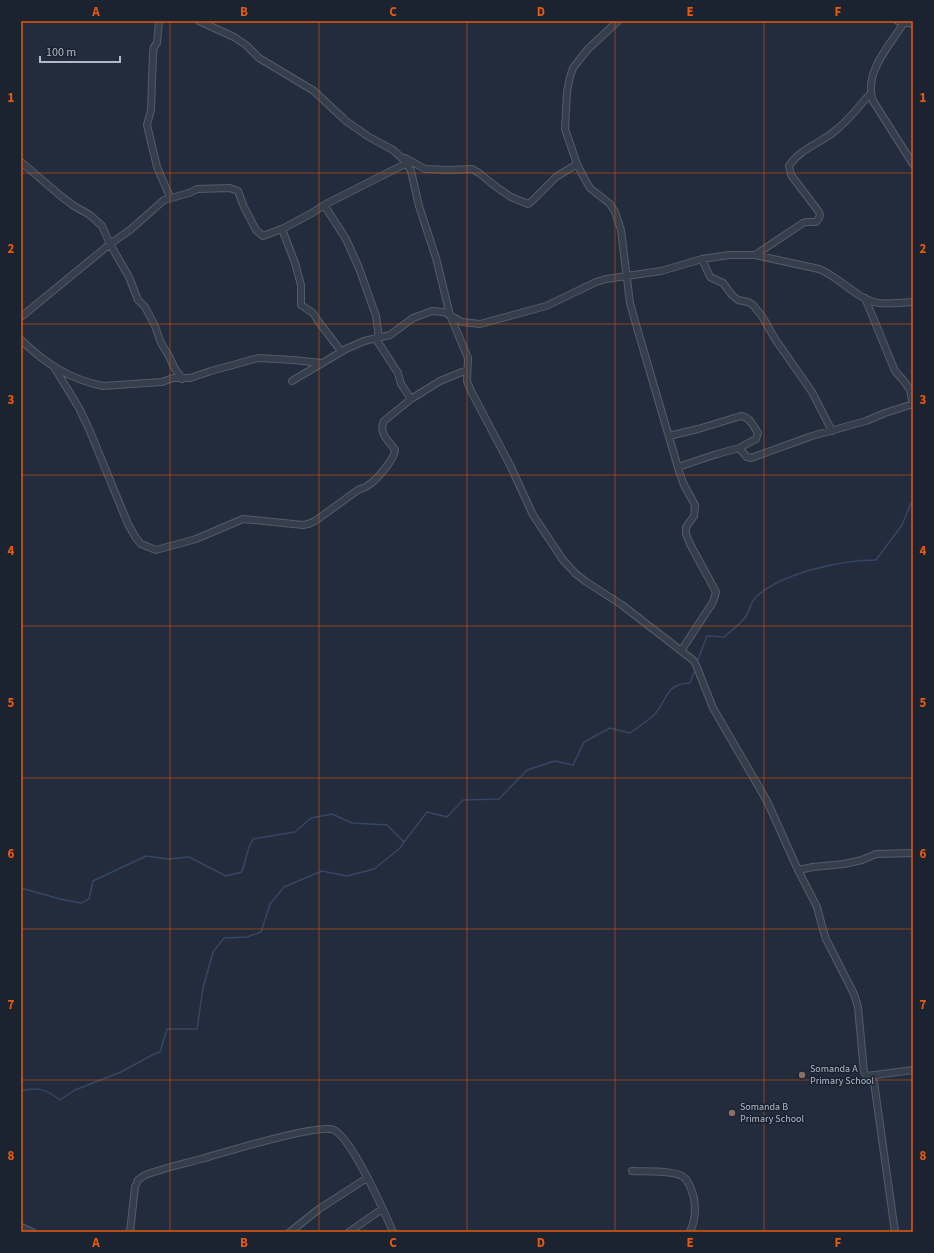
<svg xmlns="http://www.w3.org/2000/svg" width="934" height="1253" font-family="'Source Sans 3',sans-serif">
  <rect width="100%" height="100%" fill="#222c3c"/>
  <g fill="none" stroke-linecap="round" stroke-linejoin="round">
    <path stroke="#354764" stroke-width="1.5" d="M697 662 707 636 724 637C731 631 741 624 746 616 750 610 751 601 756 597 781 573 842 560 876 560L902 525 911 503H913
      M21 888 60 899 81 903 89 899 93 881 146 856 168 859 189 857 226 876 242 872 249 847 253 839 295 832 311 818 332 814 352 823 387 825 404 842 427 812 447 817 463 800 499 799 527 770 555 761 573 765 584 742 610 728 630 733C638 727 648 721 655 714 668 699 665 684 690 683L695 670
      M21 1091C38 1086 47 1090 60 1100L75 1090 121 1072 154 1054 160 1052 167 1029H197L203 988 213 952 224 938 247 937 261 932 270 904 284 887 322 871 347 876 374 869 400 848 404 842"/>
    <g stroke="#545c6a" stroke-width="8">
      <path id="minor" d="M159 21 157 43 154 47 153 53 151 110 147 125 157 167 170 197
        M199 21 234 37 246 45 259 58 314 91 346 121 369 137 393 150 407 163 411 171 419 206 436 258 450 315 468 358 467 381 471 391 510 465 533 515 563 560 576 574 585 581 622 605 693 660 696 665 713 708 767 801 798 870 817 907 822 926 826 939 854 994 858 1007 864 1072C866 1076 872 1077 874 1082L895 1232
        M618 21 588 49 573 68 570 77 567 92 565 129 577 164 583 176 590 188 610 204 615 212 621 230 630 303 635 321 679 471 684 485 695 505 694 516 686 527V534L690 544 716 592 713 602 681 651
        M898 21 913 24
        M905 21C891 44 863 72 873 101L913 164
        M405 158 425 169 449 170 472 169 479 173 495 186 511 197 528 204 530 203 556 177 577 164
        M21 162 62 197 74 206 90 215 102 226 110 244 129 277 138 300 145 307 155 326 161 343 169 356 174 367 182 379
        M324 205 346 239 359 268 376 316 379 338
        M282 229 295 263 301 285V305L313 313 318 321 341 351
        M755 255 803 223 806 222H816C819 219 821 216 819 212L791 175 789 166C798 150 823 142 836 130 849 120 860 105 871 93
        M702 259 710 277 723 283 732 295 738 300 748 302 753 305 762 316 775 339 812 392 832 431
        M865 298 895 371 904 381 910 390 913 405
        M21 317 110 244 130 230 164 200 189 193 197 189 230 188 238 191 244 207 256 230 263 236 284 228 312 213 324 205 407 163
        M376 339 398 373 401 384 411 399
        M21 340C46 364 69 379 103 386L162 382 173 378H190L211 371 258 358 293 360 321 363
        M54 367 79 408 89 429 128 524 136 538 141 544 156 550 196 539 243 519 303 525 308 524 315 521 358 490C361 488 365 488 367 486 376 481 394 460 395 450 389 441 378 433 384 421L411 399 440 381 467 370
        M292 381 346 349 364 341 390 335 413 318 432 311 444 312 462 322 480 324 546 306 596 282 606 279 661 271 702 259 729 255H755L819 269C840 277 856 299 878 303 889 304 902 303 913 302
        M669 436 698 429 741 416C750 417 753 426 758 433L756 439 739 448 717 454 678 467
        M739 448 747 457 751 458 812 436 866 421 885 413 913 404
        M798 870 813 867 844 864 862 860 876 854 913 853
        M867 1076 913 1070
        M632 1171C645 1172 671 1170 682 1176 689 1180 692 1191 694 1198 696 1210 695 1221 690 1232
        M21 1227 32 1232
        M130 1232 135 1187 138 1180 145 1175C164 1168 182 1164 201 1159 222 1153 320 1123 334 1130 352 1139 384 1211 393 1232
        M290 1232 319 1209 367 1178
        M349 1232 382 1209"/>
    </g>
    <use href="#minor" stroke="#363e4c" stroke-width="6"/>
  </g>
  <path fill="none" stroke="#e8590c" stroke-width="1" stroke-opacity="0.55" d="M170 21V1232M319 21V1232M467 21V1232M615 21V1232M764 21V1232M21 173H913M21 324H913M21 475H913M21 626H913M21 778H913M21 929H913M21 1080H913"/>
  <g fill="#8d6e63" stroke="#1b2331" stroke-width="1.5">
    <circle cx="802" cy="1075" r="4"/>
    <circle cx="732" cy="1113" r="4"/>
  </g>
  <g text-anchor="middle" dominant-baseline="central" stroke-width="3" stroke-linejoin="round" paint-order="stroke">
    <g font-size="10" fill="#b2b9c8" stroke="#1b2331" text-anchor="start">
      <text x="810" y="1069">Somanda A<tspan x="810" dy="12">Primary School</tspan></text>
      <text x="740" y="1107">Somanda B<tspan x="740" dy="12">Primary School</tspan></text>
    </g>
  </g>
  <rect width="934" height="1253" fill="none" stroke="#1b2331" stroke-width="44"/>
  <path d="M40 56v6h80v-6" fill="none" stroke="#b2b9c8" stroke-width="2"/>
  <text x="46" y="56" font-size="12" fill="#b2b9c8" stroke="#1b2331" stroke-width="3" paint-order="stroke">100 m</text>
  <rect x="22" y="22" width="890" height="1209" fill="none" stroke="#e8590c" stroke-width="1.5"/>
  <g font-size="13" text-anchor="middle" font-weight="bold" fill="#e8590c">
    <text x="96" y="16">A</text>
    <text x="244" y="16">B</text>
    <text x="393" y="16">C</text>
    <text x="541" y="16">D</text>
    <text x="690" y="16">E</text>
    <text x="838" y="16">F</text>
    <text x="11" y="102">1</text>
    <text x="923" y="102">1</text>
    <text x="11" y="253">2</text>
    <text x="923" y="253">2</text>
    <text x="11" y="404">3</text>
    <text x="923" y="404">3</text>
    <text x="11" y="555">4</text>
    <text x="923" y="555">4</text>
    <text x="11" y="707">5</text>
    <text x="923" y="707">5</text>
    <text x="11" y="858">6</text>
    <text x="923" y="858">6</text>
    <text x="11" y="1009">7</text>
    <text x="923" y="1009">7</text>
    <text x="11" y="1160">8</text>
    <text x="923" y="1160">8</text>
    <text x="96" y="1247">A</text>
    <text x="244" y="1247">B</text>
    <text x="393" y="1247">C</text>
    <text x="541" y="1247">D</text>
    <text x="690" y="1247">E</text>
    <text x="838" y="1247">F</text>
  </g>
</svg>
